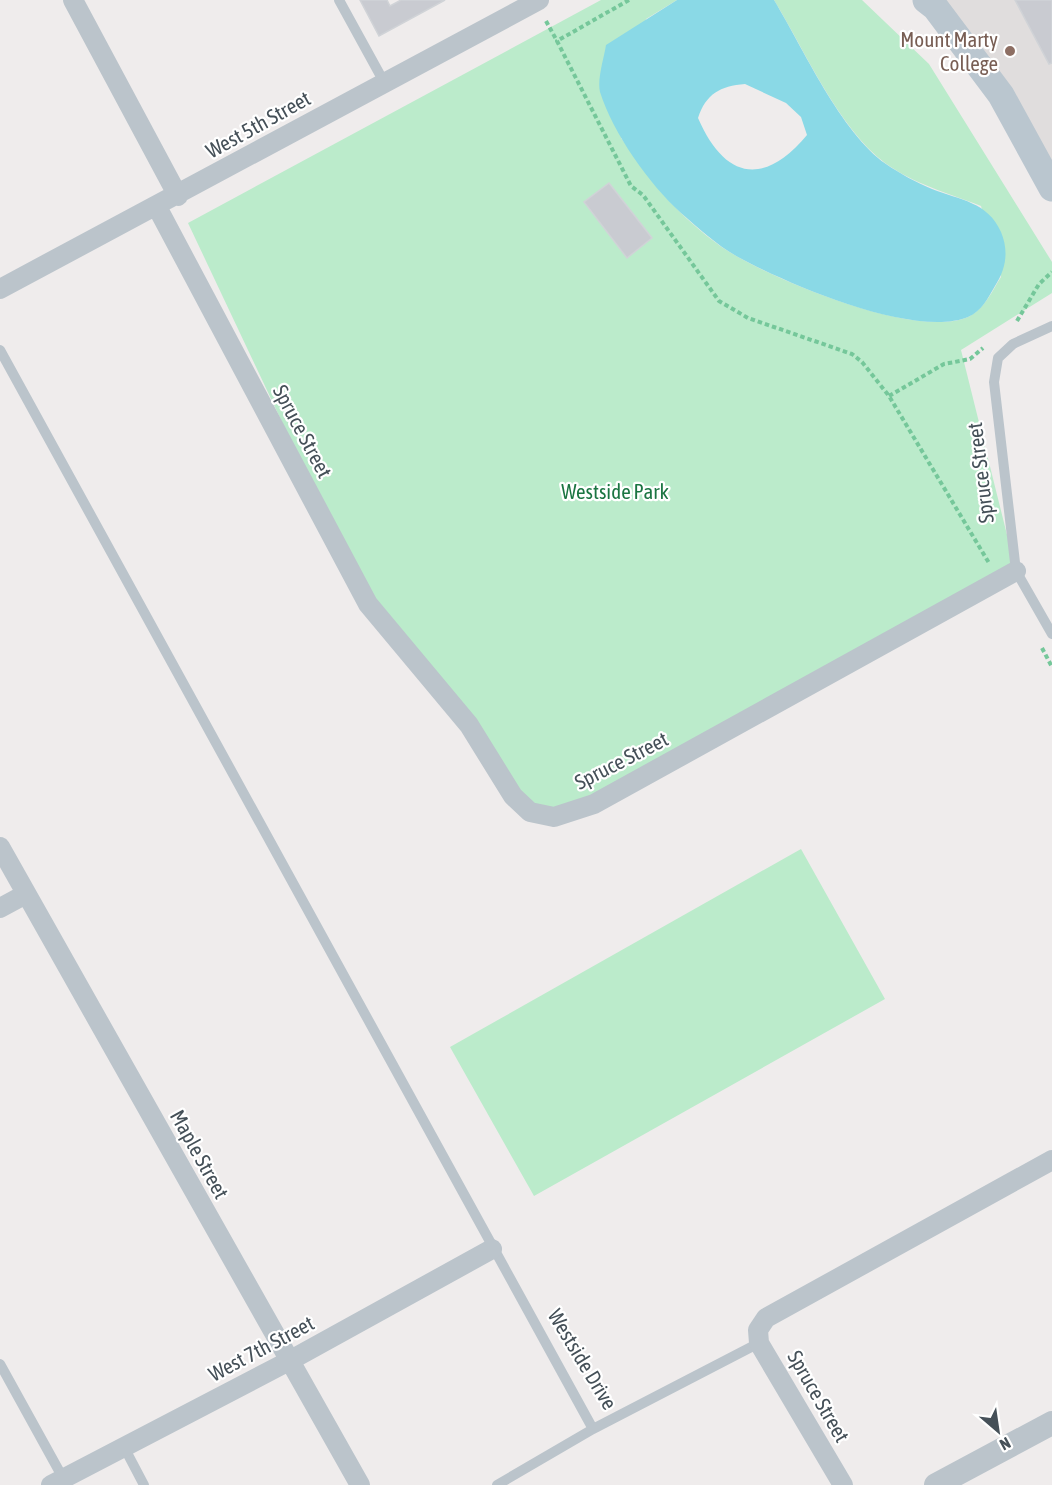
<svg xmlns="http://www.w3.org/2000/svg" width="1052" height="1485" font-family="'Asap Condensed',sans-serif">
  <rect width="100%" height="100%" fill="#efecec"/>
  <path fill="#e0dddd" d="M926 0H1052V188Z"/>
  <path fill="#bbebcb" d="M601 0H677L646 19 621 138C640 163 657 191 680 212 696 228 718 246 738 257 783 283 922 341 970 316 985 308 992 291 1001 277L981 206C948 193 914 184 885 163 839 129 804 49 774 0H862L929 64 1052 262V293L961 350 1016 571 554 817 513 796 368 604 188 223Z
    M801 849 885 999 534 1196 450 1047Z"/>
  <path fill="#8ad9e6" fill-rule="evenodd" d="M677 0H774C803 48 841 133 886 164 899 173 917 183 932 189 960 200 988 202 1001 232 1009 251 1006 269 995 286 988 298 982 311 968 317 915 339 787 284 738 257 718 246 698 228 681 213 649 184 613 133 600 92 597 79 604 58 606 45ZM745 84 786 103 801 117 807 135C763 188 724 178 698 118 706 94 720 86 745 84Z"/>
  <path fill="#c9cbd1" stroke="#d0d3d7" stroke-width="1.5" d="M360 0H387L390 6 401 0H445L379 36Z
    M1015 0H1052V63L1049 64Z
    M609 183 652 238 627 258 584 202Z"/>
  <g fill="none" stroke-linecap="round" stroke-linejoin="round">
    <path stroke="#75c79a" stroke-width="4" stroke-dasharray="4.5 3" stroke-linecap="butt" d="M629 0 557 41 631 186 643 195 719 301 748 318 852 354 862 362 889 396 989 563
      M546 21 557 41
      M1017 321 1039 284 1052 272
      M889 396 944 364 970 359 983 348
      M1042 648 1052 667"/>
    <path stroke="#bbc4cb" stroke-width="10" d="M339 0 384 82
      M1052 326 1013 344 998 358 994 382 1016 571 1052 634
      M0 350 593 1429 759 1343
      M0 1364 63 1478
      M124 1447 144 1485
      M497 1485 593 1429"/>
    <path stroke="#bbc4cb" stroke-width="20" d="M73 0 178 196
      M157 207 368 604 469 725 513 796 530 812 554 817 594 804 1016 571
      M0 289 539 0
      M0 847 360 1485
      M0 908 26 894
      M51 1485 289 1361 492 1249
      M843 1485 759 1343 758 1330 766 1318 1052 1160"/>
    <path stroke="#bbc4cb" stroke-width="24" d="M936 1485 1052 1423"/>
    <path stroke="#bac6cf" stroke-width="27" d="M926 0 935 7 1001 95 1052 188"/>
  </g>
  <circle fill="#8d6e63" stroke="#fff" stroke-width="2" cx="1010" cy="51" r="6"/>
  <g text-anchor="middle" dominant-baseline="central" stroke-width="4.5" stroke-linejoin="round" paint-order="stroke">
    <g font-size="21" fill="#785e54" stroke="#fff" text-anchor="end">
      <text x="998" y="39">Mount Marty<tspan x="998" dy="24">College</tspan></text>
    </g>
    <g font-size="21" fill="#455058" stroke="#fff">
      <text transform="translate(258 124) rotate(-29)">West 5th Street</text>
      <text transform="translate(303 431) rotate(62)">Spruce Street</text>
      <text transform="translate(980 473) rotate(-97)">Spruce Street</text>
      <text transform="translate(621 760) rotate(-27)">Spruce Street</text>
      <text transform="translate(200 1154) rotate(61)">Maple Street</text>
      <text transform="translate(261 1348) rotate(-28)">West 7th Street</text>
      <text transform="translate(583 1359) rotate(59)">Westside Drive</text>
      <text transform="translate(819 1396) rotate(60)">Spruce Street</text>
    </g>
    <g font-size="21" fill="#1b7542" stroke="#fff">
      <text x="615" y="491">Westside Park</text>
    </g>
  </g>
  <g transform="translate(998 1431) rotate(151)" stroke="#ffffff" stroke-width="4.5" paint-order="stroke">
  <path d="M0-4.5L10 22L0 15L-10 22Z" fill="#455058"/>
  <text y="-9" font-size="16" font-weight="bold" text-anchor="middle" fill="#455058">N</text>
  </g>
</svg>
